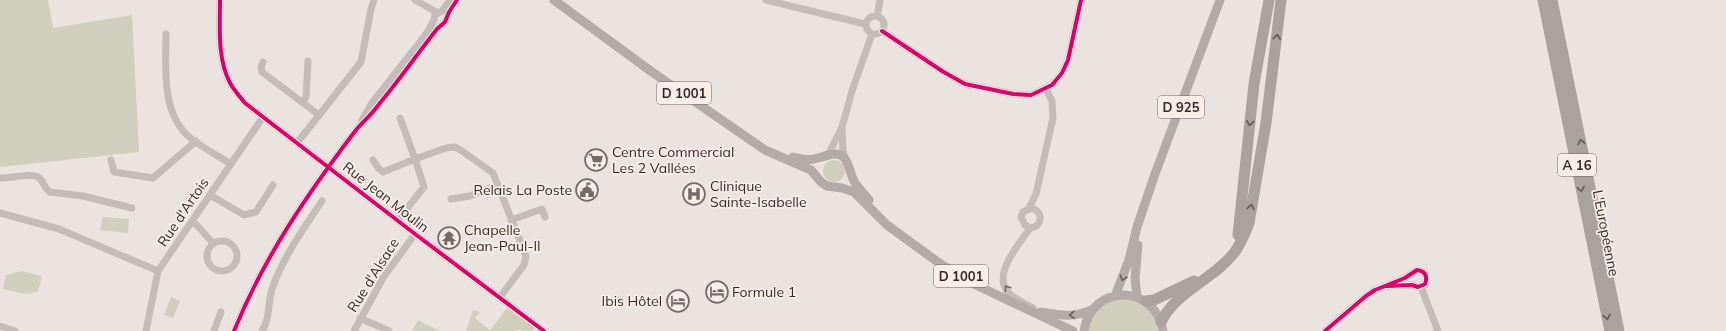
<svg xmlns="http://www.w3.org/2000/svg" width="1726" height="331" font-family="Mulish,sans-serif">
  <rect width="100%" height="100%" fill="#ebe3e0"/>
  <path fill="#d0cfbb" d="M0 0H48L53 28 132 15 139 152 0 167Z
    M823 171a11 11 0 1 1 22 0a11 11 0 1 1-22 0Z
    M103 217 129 219 128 233 100 230Z
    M21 271 42 276 38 292 25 294 3 289 6 275Z
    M171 297 180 301 173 318 164 315Z
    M1121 298C1141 301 1155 309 1158 331H1087C1094 310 1099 303 1121 298Z
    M507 308 534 328 533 331H523L519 329 517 331H466L473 310 480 312 475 318 490 330Z
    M418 320 440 331H412Z"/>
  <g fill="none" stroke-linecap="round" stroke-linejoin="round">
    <path stroke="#c4bcb9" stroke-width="7" d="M220 0C220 27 217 58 230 83 234 90 240 97 245 103L415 234 544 331
      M415 0 438 13
      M766 0 865 24
      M866 25a9 9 0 1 1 18 0a9 9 0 1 1-18 0Z
      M877 16 880 0
      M882 31 942 71 965 84 1013 94 1031 95 1052 85 1062 73 1068 60 1081 0
      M166 34C166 66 161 110 187 135 199 146 217 155 231 164
      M263 62 261 67 262 72 319 115
      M303 103 306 97 308 61
      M362 120 372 103 427 33 434 20 435 15 442 11 450 0
      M842 129 843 151 845 158
      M297 143 361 62 371 9 374 0
      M828 155 842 127 852 91 872 34
      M111 160 114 172 153 178 196 141
      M373 160 379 169 383 172 415 159 400 118
      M0 178C9 178 32 173 38 177 44 181 44 188 50 192L83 196 132 208
      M210 195 244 215 256 212 273 185
      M451 199 470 196 497 185
      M1029 208 1036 194 1053 118 1052 101 1046 89
      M0 213 59 229 158 271
      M398 220 424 187 415 159 446 148 455 147 462 151 493 173 526 256 524 265 500 297
      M511 220 542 209 545 217
      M193 221 213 243
      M1030 228 1025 225 1021 217 1023 212 1031 208C1044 211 1043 226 1030 228 1020 243 993 273 1007 291 1012 298 1025 303 1033 308
      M207 256a15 15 0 1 1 30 0a15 15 0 1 1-30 0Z
      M1421 287 1438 331
      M360 318 389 331
      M0 326 15 331
      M146 331 158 271 263 117
      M214 331 221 312
      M234 331C264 257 308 193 356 130 364 121 373 113 380 103 400 79 418 53 437 29L445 22 449 12 457 0
      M262 331C271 318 267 301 273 286 284 256 304 228 322 201
      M354 331 383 278 415 234
      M1325 331 1366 296 1375 290 1405 278 1417 270C1425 271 1428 276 1425 284L1418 287 1412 285 1387 286"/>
    <path stroke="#b3aba8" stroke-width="9" d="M554 0 652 72 765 150 811 170 821 182 827 186 842 188 854 192 887 225 942 265 976 285 1073 331
      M793 157C812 162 812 159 829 155 850 149 848 172 855 183 859 188 864 194 869 200
      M1115 296 1129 260 1137 227 1155 174 1220 0
      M1137 297 1135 278 1138 245
      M1041 312C1059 315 1074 318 1091 310
      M1084 331C1091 283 1155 283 1163 331"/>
    <path stroke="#aaa29f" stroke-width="11" d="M1543 0 1610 331
      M1552 0 1619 331
      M1238 235 1254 84 1269 0
      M1146 301 1154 300 1194 281
      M1161 322C1176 291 1214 279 1234 253 1241 244 1245 233 1249 223L1266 123 1281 0"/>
    <g stroke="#f8ede7" stroke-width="6">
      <path id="cycleway" d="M220 0C220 27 217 58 230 83 234 90 240 97 245 103L415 234 544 331
        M882 31 942 71 965 84 1013 94 1031 95 1052 85 1062 73 1068 60 1081 0
        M234 331C264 257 308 193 356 130 364 121 373 113 380 103 400 79 418 53 437 29L445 22 449 12 457 0
        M1325 331 1366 296 1375 290 1405 278 1417 270C1425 271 1428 276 1425 284L1418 287 1412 285 1387 286"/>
    </g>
    <use href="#cycleway" stroke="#d6006c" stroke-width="4"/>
  </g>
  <defs><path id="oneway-chevron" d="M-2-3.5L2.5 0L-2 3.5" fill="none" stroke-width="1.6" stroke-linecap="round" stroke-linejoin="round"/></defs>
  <g stroke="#635958">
    <use href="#oneway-chevron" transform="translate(1277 37) rotate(-84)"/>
    <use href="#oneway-chevron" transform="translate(1250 123) rotate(96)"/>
    <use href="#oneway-chevron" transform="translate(1581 142) rotate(-101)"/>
    <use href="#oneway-chevron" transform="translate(1581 189) rotate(79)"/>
    <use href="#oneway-chevron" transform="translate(1251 207) rotate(-80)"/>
    <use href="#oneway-chevron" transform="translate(1607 317) rotate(79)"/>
  </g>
  <g stroke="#675d5b">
    <use href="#oneway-chevron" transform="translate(1123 278) rotate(109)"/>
    <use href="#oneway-chevron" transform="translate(1072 315) rotate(177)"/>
  </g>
  <use stroke="#756b69" href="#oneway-chevron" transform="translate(1007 288) rotate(-124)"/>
  <defs>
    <g id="supermarket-ring" transform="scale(1.15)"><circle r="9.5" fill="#f8ede7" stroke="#746a68" stroke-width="1.5"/><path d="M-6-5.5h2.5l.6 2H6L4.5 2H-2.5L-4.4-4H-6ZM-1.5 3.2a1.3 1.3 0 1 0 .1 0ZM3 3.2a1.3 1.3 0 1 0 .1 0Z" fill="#746a68"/></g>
    <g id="civic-ring" transform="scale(1.15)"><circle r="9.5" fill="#f8ede7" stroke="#746a68" stroke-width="1.5"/><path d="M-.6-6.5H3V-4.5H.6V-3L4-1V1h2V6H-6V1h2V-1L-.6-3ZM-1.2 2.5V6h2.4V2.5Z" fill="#746a68"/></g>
    <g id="hospital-ring" transform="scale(1.15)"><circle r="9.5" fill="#f8ede7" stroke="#746a68" stroke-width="1.5"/><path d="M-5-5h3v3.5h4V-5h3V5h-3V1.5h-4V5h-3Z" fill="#746a68"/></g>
    <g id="temple-ring" transform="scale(1.15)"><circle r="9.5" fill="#f8ede7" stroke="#746a68" stroke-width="1.5"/><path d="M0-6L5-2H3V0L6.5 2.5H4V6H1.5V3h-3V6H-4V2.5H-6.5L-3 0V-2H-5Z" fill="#746a68"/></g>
    <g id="hotel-ring" transform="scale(1.15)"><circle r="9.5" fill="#f8ede7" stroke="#746a68" stroke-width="1.5"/><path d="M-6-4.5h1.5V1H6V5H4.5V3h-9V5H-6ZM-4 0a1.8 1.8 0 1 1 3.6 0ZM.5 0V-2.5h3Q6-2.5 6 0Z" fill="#746a68"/></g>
  </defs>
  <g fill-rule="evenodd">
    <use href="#supermarket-ring" x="596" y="160"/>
    <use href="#civic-ring" x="587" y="190"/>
    <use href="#hospital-ring" x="694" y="194"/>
    <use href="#temple-ring" x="449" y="238"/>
    <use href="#hotel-ring" x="717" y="292"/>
    <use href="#hotel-ring" x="678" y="301"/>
  </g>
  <g text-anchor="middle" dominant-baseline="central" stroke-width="3.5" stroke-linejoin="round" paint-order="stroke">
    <g fill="#f8ede7" stroke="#6f6461" stroke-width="1">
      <rect x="657" y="82" width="54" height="22" rx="3"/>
      <rect x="1158" y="96" width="46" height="22" rx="3"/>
      <rect x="1558" y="154" width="38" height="22" rx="3"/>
      <rect x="934" y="265" width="54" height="22" rx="3"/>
    </g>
    <g font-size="13" font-weight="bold" fill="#342928">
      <text x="684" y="93">D 1001</text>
      <text x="1181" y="107">D 925</text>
      <text x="1577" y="165">A 16</text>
      <text x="961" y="276">D 1001</text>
    </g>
    <g font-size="14" fill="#342928" stroke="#f8ede7" text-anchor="start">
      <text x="612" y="152">Centre Commercial<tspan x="612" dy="16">Les 2 Vallées</tspan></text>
      <text x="710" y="186">Clinique<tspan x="710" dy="16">Sainte-Isabelle</tspan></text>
      <text x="572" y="190" text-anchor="end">Relais La Poste</text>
      <text x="464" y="230">Chapelle<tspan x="464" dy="16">Jean-Paul-II</tspan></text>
      <text x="732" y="292">Formule 1</text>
      <text x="662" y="301" text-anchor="end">Ibis Hôtel</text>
    </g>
    <g font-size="14" fill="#342928" stroke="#f8ede7">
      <text transform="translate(386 197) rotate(38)">Rue Jean Moulin</text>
      <text transform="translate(183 212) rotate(-56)">Rue d'Artois</text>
      <text transform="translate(1606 233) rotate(79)">L'Européenne</text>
      <text transform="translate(373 275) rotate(-58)">Rue d'Alsace</text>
    </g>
  </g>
</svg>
